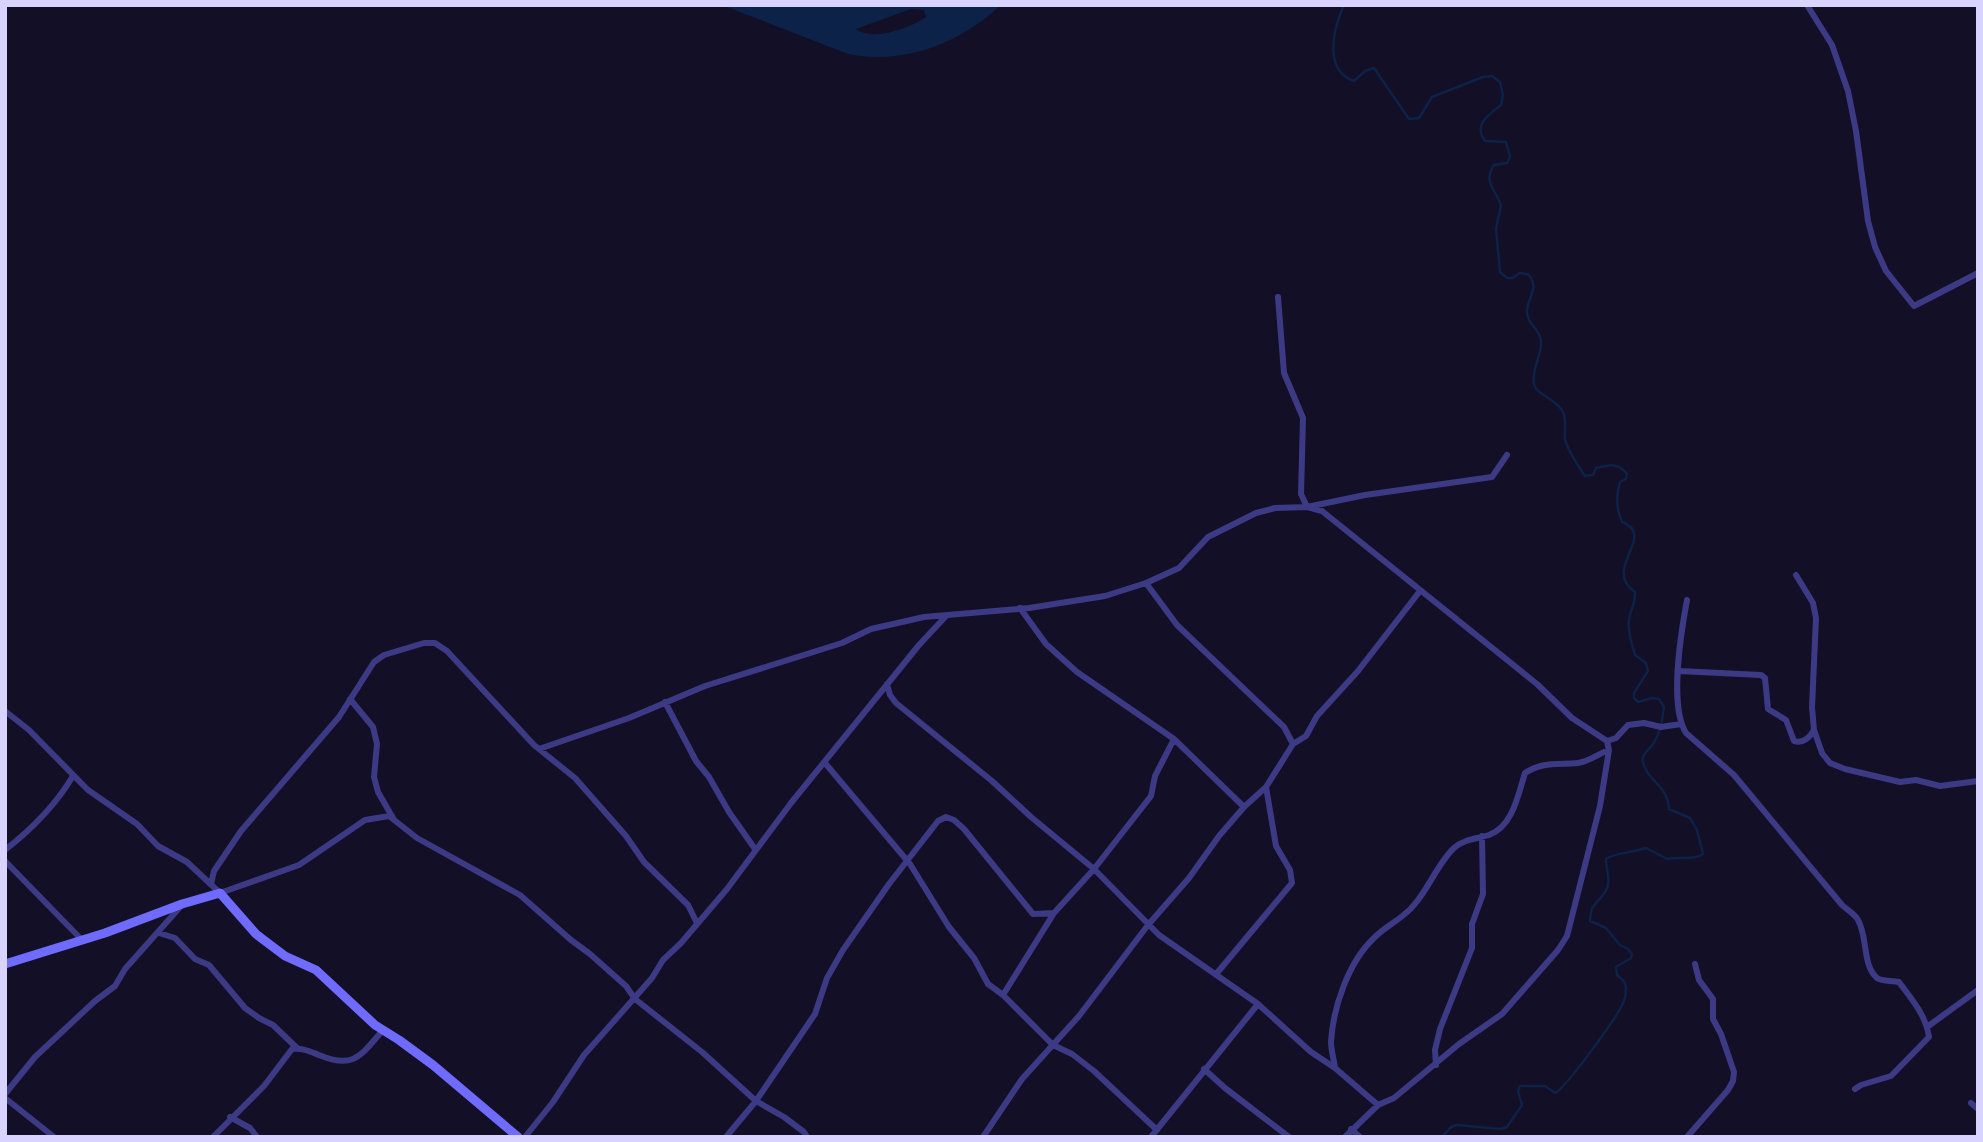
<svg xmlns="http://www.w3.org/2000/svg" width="1983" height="1142" font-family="'Fira Sans Condensed',sans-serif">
  <rect width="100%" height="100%" fill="#130f26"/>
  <path fill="#0c2248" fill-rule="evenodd" d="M722 5H1001C959 44 904 65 848 54ZM911 9 924 10 926 17C910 28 873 42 856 29Z"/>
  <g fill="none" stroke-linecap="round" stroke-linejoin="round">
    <path stroke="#0c2248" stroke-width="2.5" d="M1344 5C1333 29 1323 70 1354 81L1365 71 1374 68 1409 119 1419 118 1432 97 1483 77 1492 76 1500 82 1503 95 1501 105C1488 115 1473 125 1485 141L1506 142 1510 157 1507 163 1494 165C1483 181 1495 189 1501 205L1496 229 1500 272 1507 278H1513L1520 273 1528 274C1541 289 1526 298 1527 313 1528 325 1540 329 1541 341 1542 355 1531 370 1534 384 1535 394 1556 398 1563 412 1567 420 1564 431 1565 439 1566 447 1580 469 1585 476L1593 475 1596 468C1609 465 1618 462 1627 474L1626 479 1620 482C1616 497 1616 508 1622 522 1658 535 1601 569 1635 592 1636 603 1630 610 1629 620 1627 631 1632 644 1635 655L1646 663 1648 671 1634 693V698L1638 702 1652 698 1659 699 1664 707C1662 720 1661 732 1653 744 1649 750 1641 754 1643 762 1647 781 1668 785 1669 809L1690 818 1697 830 1703 854C1693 861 1679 856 1667 859L1646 848C1632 853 1616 852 1606 859 1606 870 1612 882 1605 892 1596 906 1591 902 1590 921L1606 928 1620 945 1628 949 1632 954 1631 958 1616 967 1617 975C1621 979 1626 981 1626 987 1626 992 1625 999 1623 1003 1619 1015 1564 1090 1555 1093L1545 1086H1520L1518 1091 1522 1105 1507 1127 1501 1129 1457 1125 1451 1127 1442 1137"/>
    <path stroke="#3d3a85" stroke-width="6" d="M1807 5 1832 45 1848 91 1856 131 1868 221 1875 247 1886 271 1914 306 1978 273
      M1278 297 1284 373 1303 418 1301 494 1307 507 1365 495 1492 477 1507 455
      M1796 575 1813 603 1816 618 1812 707 1814 730 1822 753 1830 763 1845 769 1900 782 1916 780 1940 786 1978 781
      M1146 583 1177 625 1284 727 1293 744
      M1687 600C1681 632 1669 706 1686 733L1734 775 1842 905C1847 910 1855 914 1858 920 1868 937 1862 965 1877 978 1883 982 1892 980 1899 982 1912 1000 1926 1015 1929 1037L1891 1076 1861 1085 1855 1089
      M1020 608 1046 644 1077 672 1174 739 1244 807
      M1679 671 1761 675 1765 678 1768 709 1786 720 1794 741C1803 744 1810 737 1814 730
      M887 684 890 695 896 703 992 781 1031 817 1094 869 1159 935 1258 1004 1311 1052 1335 1068 1378 1105
      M350 699 373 727 377 744 374 777 378 792 393 818
      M665 702 696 761 709 777 729 812 755 849
      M5 711 29 730 88 790 137 824 158 846 187 862 220 893 299 865 365 820 389 816 417 838 520 895 571 940 590 954 626 986 635 999 702 1052 756 1101 784 1117 804 1132 807 1137
      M1607 741 1616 738 1628 725 1644 723 1661 727 1681 724
      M539 749 629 718 705 686 842 643 871 629 924 617 1029 608 1105 596 1146 583 1179 568 1208 537 1256 513 1275 508 1307 507 1322 511 1537 684 1572 718 1607 741 1609 750 1600 806 1567 936 1558 950 1502 1014 1459 1044 1394 1098 1378 1105 1345 1137
      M825 763 910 864 949 927 974 958 988 984 1003 995 1053 1045 1072 1054 1094 1071 1157 1130
      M5 850C32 829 55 806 73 776
      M5 861 82 940
      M211 884 214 871 241 831 339 717 374 662 384 655 424 643H435L447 651 534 745 575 778 626 836 644 862 688 905 697 923
      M159 933 175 938 195 959 209 965 245 1008 259 1018 273 1025 298 1049
      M1217 973 1292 883 1290 870 1276 846 1266 787
      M1003 995 1054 913 1094 869 1151 796 1155 776 1174 739
      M1927 1027 1978 990
      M1436 1065 1435 1050 1440 1029 1472 948V924L1483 894 1482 836
      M1335 1068C1334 1060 1331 1050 1331 1042 1333 1008 1348 963 1373 939 1385 926 1403 919 1414 905 1429 888 1438 863 1454 848 1464 839 1476 839 1489 835 1513 826 1518 795 1525 773 1543 761 1558 765 1578 763 1588 762 1600 753 1609 750
      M1204 1069 1225 1088 1289 1137
      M5 1094 35 1057 95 1001 115 986 125 969 181 906
      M5 1098 54 1137
      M1971 1103 1978 1109
      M230 1117 250 1128 257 1137
      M1351 1129 1360 1137
      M213 1137 264 1086 292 1049C303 1048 309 1051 319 1055 354 1070 361 1055 383 1030
      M525 1137 553 1102 584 1055 652 978 663 960 681 943 727 889 791 803 919 645 946 616
      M726 1137 756 1101 815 1014 827 978 843 950 889 884 938 821 946 817 954 820 964 829 1033 914 1054 913
      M983 1137 1022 1079 1079 1016 1148 925 1189 878 1219 836 1244 807 1266 787 1293 744 1306 736 1317 716 1358 671 1420 591
      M1151 1137 1258 1004
      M1687 1137 1728 1090 1733 1081 1734 1072 1721 1034 1713 1019V999L1699 980 1695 964"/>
    <path stroke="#6f6bff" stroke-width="9" d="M5 964 105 933 182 904 220 893 256 934 285 956 316 970 375 1025 399 1040 433 1065 518 1137"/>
  </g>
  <rect width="1983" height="1142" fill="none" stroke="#d9d4ff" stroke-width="14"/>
</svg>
